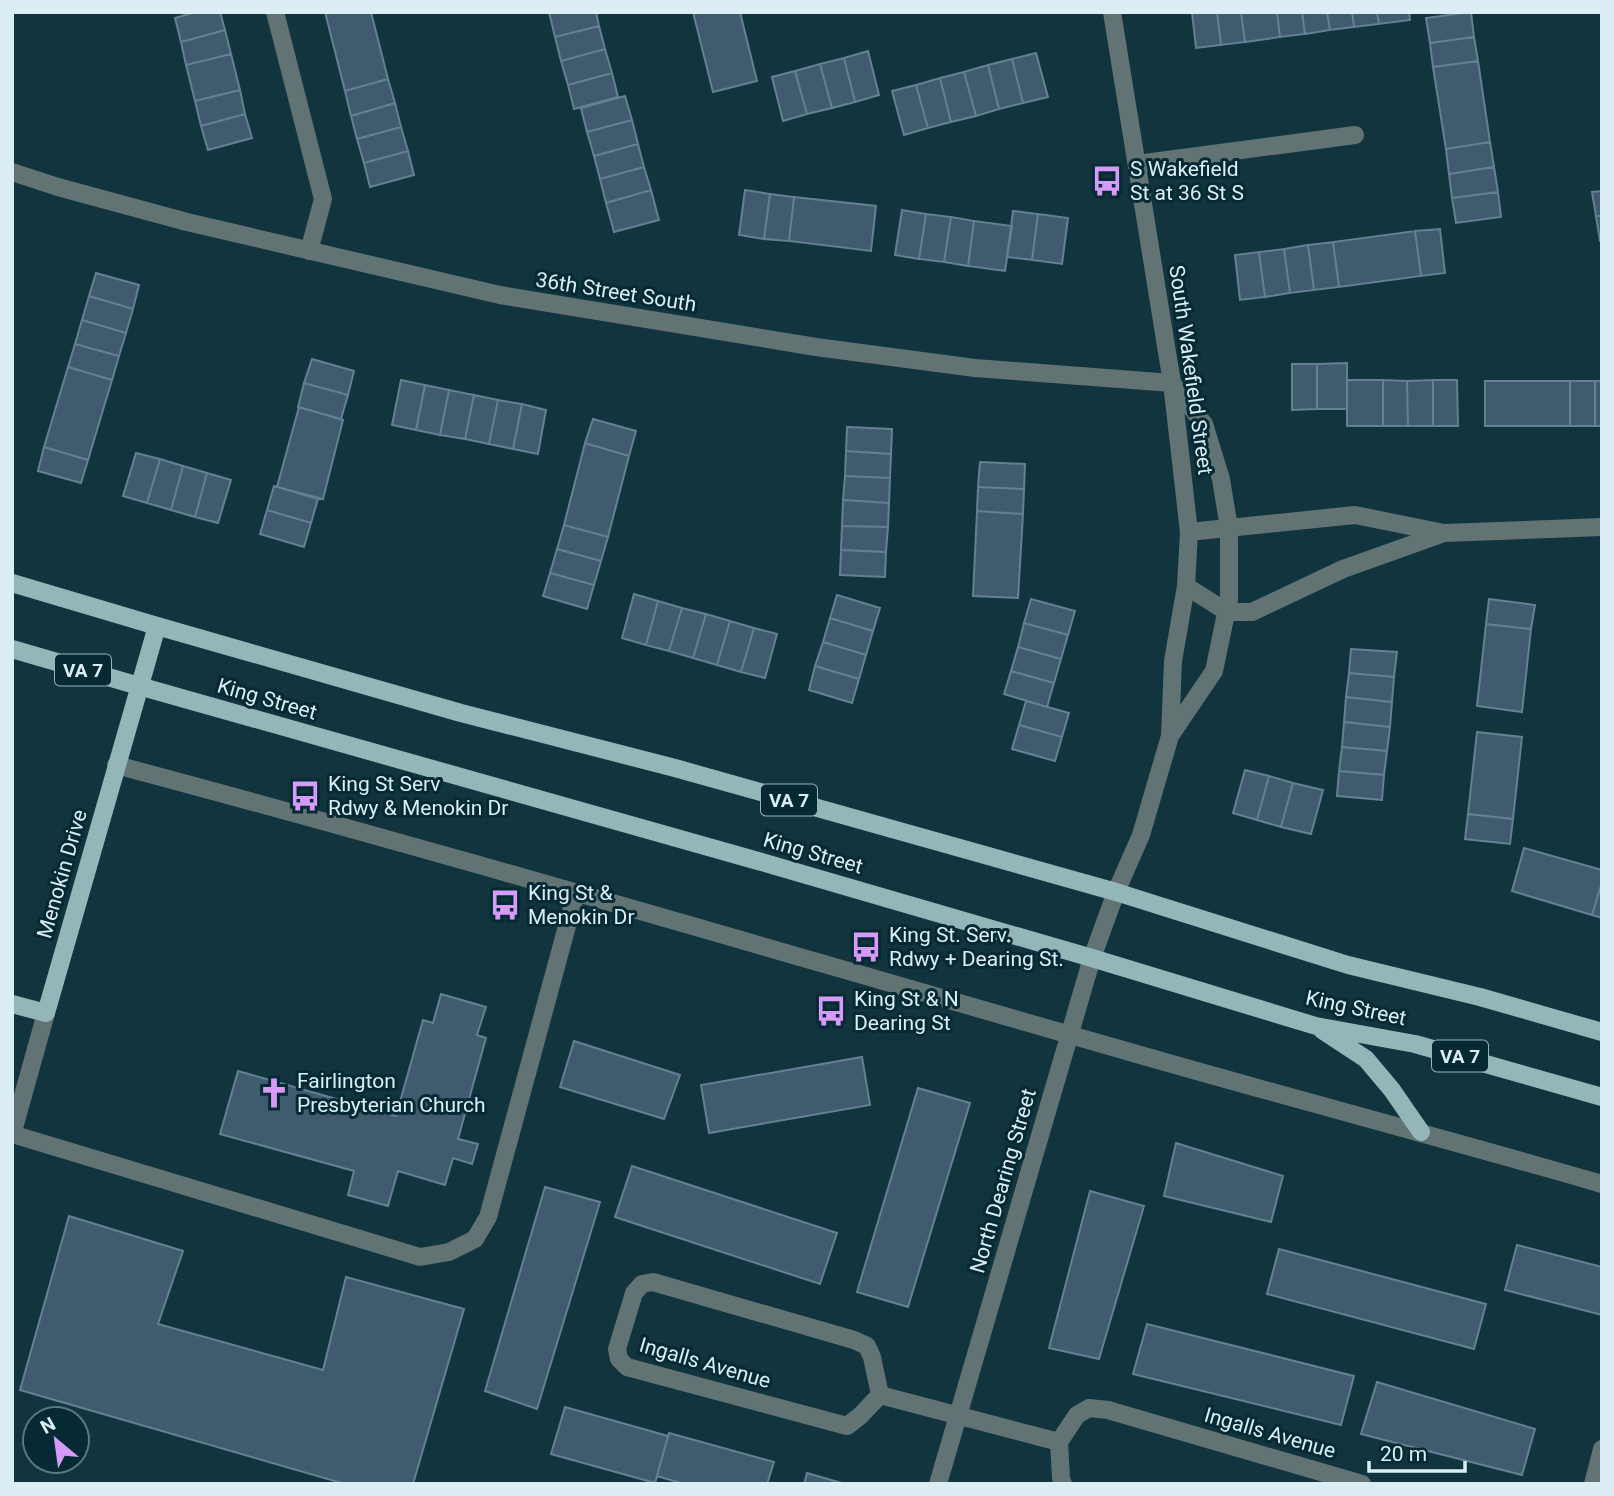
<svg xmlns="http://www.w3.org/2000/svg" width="1614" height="1496" font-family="Roboto,sans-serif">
  <rect width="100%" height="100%" fill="#11343e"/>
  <path fill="#405b6d" stroke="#648093" stroke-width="2" d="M196 12H220L225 30 181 42 175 18Z
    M325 12H371L388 79 345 91Z
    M549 12H596L599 26 555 37Z
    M693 12H740L757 81 713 92Z
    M1192 12H1217L1221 45 1196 48Z
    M1217 12H1241L1245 42 1221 45Z
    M1241 12H1277L1280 37 1245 42Z
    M1277 12H1302L1305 34 1280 37Z
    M1302 12H1327L1330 30 1305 34Z
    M1327 12H1352L1354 27 1330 30Z
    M1352 12H1377L1379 24 1354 27Z
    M1377 12H1409L1410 20 1379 24Z
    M1471 12 1474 37 1430 43 1426 18Z
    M599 26 605 49 561 61 555 37Z
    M225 30 231 54 186 65 181 42Z
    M1474 37 1478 61 1433 67 1430 43Z
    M605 49 612 73 568 85 561 61Z
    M868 51 879 95 855 102 844 58Z
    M1036 53 1048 97 1023 103 1012 59Z
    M231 54 240 90 195 101 186 65Z
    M844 58 855 102 832 108 820 64Z
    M1012 59 1023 103 999 109 988 65Z
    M1478 61 1490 142 1446 149 1433 67Z
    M820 64 832 108 807 114 795 71Z
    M988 65 999 109 976 116 964 72Z
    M795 71 807 114 783 121 772 77Z
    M964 72 976 116 951 122 940 78Z
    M612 73 618 97 574 109 568 85Z
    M940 78 951 122 928 128 916 85Z
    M388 79 395 103 351 116 345 91Z
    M916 85 928 128 904 135 892 91Z
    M240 90 245 114 201 126 195 101Z
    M625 96 632 120 587 132 581 108Z
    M395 103 401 127 357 139 351 116Z
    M245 114 252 138 208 150 201 126Z
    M632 120 638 144 594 156 587 132Z
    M401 127 408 151 364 163 357 139Z
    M1490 142 1494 167 1449 174 1446 149Z
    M638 144 644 167 600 179 594 156Z
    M408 151 414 175 370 187 364 163Z
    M644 167 651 190 606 203 600 179Z
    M1494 167 1498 192 1452 198 1449 174Z
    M651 190 659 220 614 232 606 203Z
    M745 190 770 194 764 239 739 235Z
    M1602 191V216H1596L1592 192Z
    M1498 192 1501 217 1456 223 1452 198Z
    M770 194 794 197 789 241 764 239Z
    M794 197 876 206 871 251 789 241Z
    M902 210 926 214 919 259 895 255Z
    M1013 211 1038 214 1032 260 1007 257Z
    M926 214 951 217 944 262 919 259Z
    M1038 214 1068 218 1062 264 1032 260Z
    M1596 216H1602V241H1600Z
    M951 217 974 221 968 266 944 262Z
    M974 221 1012 226 1005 271 968 266Z
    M1440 229 1445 273 1421 276 1415 231Z
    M1415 231 1421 276 1339 287 1333 242Z
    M1333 242 1339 287 1314 290 1308 245Z
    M1308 245 1314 290 1290 293 1284 249Z
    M1284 249 1290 293 1265 297 1259 252Z
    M1259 252 1265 297 1240 300 1235 255Z
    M96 273 139 285 133 309 89 296Z
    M89 296 133 309 126 333 82 320Z
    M82 320 126 333 119 356 75 344Z
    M75 344 119 356 112 380 68 367Z
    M312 359 354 371 348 395 304 383Z
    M1347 363V409H1317V364Z
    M1292 364H1317V409L1292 410Z
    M68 367 112 380 88 460 44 447Z
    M401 380 425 385 416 430 392 425Z
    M1347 380H1383V426H1347Z
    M1383 380 1407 381 1408 426H1383Z
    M1433 380H1457L1458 426H1433Z
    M1433 380V426H1408L1407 381Z
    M1485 381H1570V426H1485Z
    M1570 381H1595V426H1570Z
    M1595 381H1602V426H1595Z
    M304 383 348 395 341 419 298 407Z
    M425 385 449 390 440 435 416 430Z
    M449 390 474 395 465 439 440 435Z
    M474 395 498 400 489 444 465 439Z
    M498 400 522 404 513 449 489 444Z
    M522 404 546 410 538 454 513 449Z
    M299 407 343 420 323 499 277 487Z
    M593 419 636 431 629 456 585 443Z
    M847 427 892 429 891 454 846 451Z
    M585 443 629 456 608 537 564 525Z
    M44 447 88 460 81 483 38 471Z
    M846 451 891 454 890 478 845 476Z
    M136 453 160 459 147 503 123 496Z
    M160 459 183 466 171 510 147 503Z
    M980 462 1025 464 1024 489 978 487Z
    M183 466 207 473 195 517 171 510Z
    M207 473 231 480 218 523 195 517Z
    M845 476 890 478 889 503 843 500Z
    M274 486 318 499 311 523 267 510Z
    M978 487 1024 489 1023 514 977 511Z
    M843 500 889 503 888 527 842 526Z
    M267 510 311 523 304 547 260 534Z
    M977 511 1023 514 1018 598 973 596Z
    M564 525 608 537 601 561 557 549Z
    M842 526 888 527 886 552 841 550Z
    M557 549 601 561 594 585 550 573Z
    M841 550 886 552 885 577 840 575Z
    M550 573 594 585 587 609 543 596Z
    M634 594 658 601 646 645 622 638Z
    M837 595 880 608 873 631 830 618Z
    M1031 599 1075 611 1068 635 1024 623Z
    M1489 599 1535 605 1531 629 1486 624Z
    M658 601 682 608 669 651 646 645Z
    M682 608 706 614 693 658 669 651Z
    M706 614 730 621 717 665 693 658Z
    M830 618 873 631 866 655 823 642Z
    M730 621 754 628 741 672 717 665Z
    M1024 623 1068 635 1061 659 1018 647Z
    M1486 624 1531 629 1522 712 1477 706Z
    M754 628 777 634 765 678 741 672Z
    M823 642 866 655 859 679 815 666Z
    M1018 647 1061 659 1054 683 1011 671Z
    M1351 649 1397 652 1394 677 1349 673Z
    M815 666 859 679 852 703 809 690Z
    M1011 671 1054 683 1047 707 1004 694Z
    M1349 673 1394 677 1392 702 1346 697Z
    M1346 697 1392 702 1390 727 1344 722Z
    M1026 701 1069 713 1062 737 1019 725Z
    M1344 722 1390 727 1387 751 1342 747Z
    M1019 725 1062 737 1055 761 1012 749Z
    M1477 732 1522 737 1513 819 1468 814Z
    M1342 747 1387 751 1384 775 1339 771Z
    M1245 770 1269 776 1257 820 1233 813Z
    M1339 771 1384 775 1382 800 1337 796Z
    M1269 776 1293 783 1281 827 1257 820Z
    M1293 783 1323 790 1311 834 1281 827Z
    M1468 814 1513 819 1510 844 1465 839Z
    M1524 848 1602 870V882L1592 915 1512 891Z
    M1602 882V918L1592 915Z
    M441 994 486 1007 477 1035 486 1038 458 1139 478 1144 472 1164 453 1158 445 1185 398 1171 388 1206 348 1195 354 1171 220 1134 238 1071 396 1116 423 1020 433 1023Z
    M574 1041 680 1075 664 1119 560 1087Z
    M862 1057 870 1105 709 1133 701 1085Z
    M918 1088 970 1103 908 1307 857 1292Z
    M1176 1143 1283 1176 1271 1222 1164 1196Z
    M632 1166 837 1233 820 1284 615 1217Z
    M545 1187 600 1202 537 1409 485 1391Z
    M1090 1191 1144 1206 1099 1359 1049 1348Z
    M69 1216 183 1251 158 1324 323 1370 346 1277 464 1309 413 1484H345L20 1390Z
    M1517 1245 1602 1267V1315L1505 1290Z
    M1279 1249 1486 1304 1474 1349 1267 1294Z
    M1147 1324 1354 1376 1341 1425 1133 1374Z
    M1377 1382 1535 1429 1522 1475 1361 1434Z
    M565 1407 668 1436 655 1483 551 1454Z
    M669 1433 774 1462 767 1484H684L657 1476Z
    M807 1473 845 1484H804Z"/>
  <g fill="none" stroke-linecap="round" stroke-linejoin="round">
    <path stroke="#627374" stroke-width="18" d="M275 12 323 199 309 251
      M1137 164 1355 135
      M12 172 58 187 187 222 500 295 816 347 975 368 1172 383 1204 424 1221 479 1229 528V599L1214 671 1170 736
      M1189 532 1355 515 1444 533 1602 527
      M1186 586 1227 612H1252L1343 569 1444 533
      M116 765C451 854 783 953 1116 1048 1278 1095 1440 1137 1602 1184
      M12 1134 420 1257 449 1252 475 1239 488 1217 576 893
      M12 1135 46 1013
      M653 1282 854 1340 867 1346 872 1357 880 1395 860 1416 847 1426 627 1367 619 1359 617 1349 634 1293 642 1284Z
      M880 1395 1059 1442
      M938 1484 1092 958 1116 892 1141 835 1170 736 1173 661 1186 586 1189 532 1172 383 1112 12
      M1063 1484 1061 1478 1059 1442 1077 1415 1089 1408 1108 1410 1362 1484
      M1593 1484 1602 1449"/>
    <path stroke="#94b6b8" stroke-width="18" d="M12 583 157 626 461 713 675 768 1116 892 1348 965 1480 997 1602 1032
      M12 649 139 686 758 861 1092 958 1316 1026 1415 1044 1602 1097
      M12 1004 46 1013 157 626
      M1322 1030 1366 1059 1392 1090 1421 1132"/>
  </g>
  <defs>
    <g id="bus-bare" transform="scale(2.415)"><path d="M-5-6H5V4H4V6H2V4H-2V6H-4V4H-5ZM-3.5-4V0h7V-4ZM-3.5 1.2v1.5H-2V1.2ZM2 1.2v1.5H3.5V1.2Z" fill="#d69bf9" stroke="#052a34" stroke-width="2.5" paint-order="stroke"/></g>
    <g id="church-bare" transform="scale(2.415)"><path d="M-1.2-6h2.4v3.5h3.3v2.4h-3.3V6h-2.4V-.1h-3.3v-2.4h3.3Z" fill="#d69bf9" stroke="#052a34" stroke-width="2.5" paint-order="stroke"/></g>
  </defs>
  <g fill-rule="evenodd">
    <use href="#bus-bare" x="1107" y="181"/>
    <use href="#bus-bare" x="305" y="796"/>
    <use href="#bus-bare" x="505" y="905"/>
    <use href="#bus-bare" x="866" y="947"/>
    <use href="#bus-bare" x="831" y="1011"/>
    <use href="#church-bare" x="274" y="1093"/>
  </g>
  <g text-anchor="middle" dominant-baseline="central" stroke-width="6" stroke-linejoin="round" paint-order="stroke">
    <g fill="#052a34" stroke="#9bb3ba" stroke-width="2">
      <rect x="55" y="654.5" width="56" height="31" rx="5"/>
      <rect x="761" y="784.5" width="56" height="31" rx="5"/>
      <rect x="1432" y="1040.5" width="56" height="31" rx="5"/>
    </g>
    <g font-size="19" font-weight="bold" fill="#dbeef4">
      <text x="83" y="670">VA 7</text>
      <text x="789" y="800">VA 7</text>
      <text x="1460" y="1056">VA 7</text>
    </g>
    <g font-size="21" fill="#dbeef4" stroke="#052a34" text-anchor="start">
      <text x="1130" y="169">S Wakefield<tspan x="1130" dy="24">St at 36 St S</tspan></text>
      <text x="328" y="784">King St Serv<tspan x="328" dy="24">Rdwy &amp; Menokin Dr</tspan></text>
      <text x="528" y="893">King St &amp;<tspan x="528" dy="24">Menokin Dr</tspan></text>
      <text x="889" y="935">King St. Serv.<tspan x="889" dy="24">Rdwy + Dearing St.</tspan></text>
      <text x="854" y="999">King St &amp; N<tspan x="854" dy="24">Dearing St</tspan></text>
      <text x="297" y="1081">Fairlington<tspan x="297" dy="24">Presbyterian Church</tspan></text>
    </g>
    <g font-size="21" fill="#dbeef4" stroke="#052a34">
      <text transform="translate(616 292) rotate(9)">36th Street South</text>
      <text transform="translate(1191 370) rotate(82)">South Wakefield Street</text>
      <text transform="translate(267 699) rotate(16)">King Street</text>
      <text transform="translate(813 853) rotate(16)">King Street</text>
      <text transform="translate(62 874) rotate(-74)">Menokin Drive</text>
      <text transform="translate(1356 1008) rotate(12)">King Street</text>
      <text transform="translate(1003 1181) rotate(-74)">North Dearing Street</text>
      <text transform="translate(705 1363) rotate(16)">Ingalls Avenue</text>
      <text transform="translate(1270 1433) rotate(16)">Ingalls Avenue</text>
    </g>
  </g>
  <rect width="1614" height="1496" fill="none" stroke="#dbeef4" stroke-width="28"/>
  <g transform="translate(56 1440) rotate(331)"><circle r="33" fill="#052a34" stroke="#5b7881" stroke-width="2"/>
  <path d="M0-5L12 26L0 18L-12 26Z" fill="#d69bf9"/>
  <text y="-10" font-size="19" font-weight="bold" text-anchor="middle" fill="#dbeef4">N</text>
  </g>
  <path d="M1369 1461v10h96v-10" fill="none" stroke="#dbeef4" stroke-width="3.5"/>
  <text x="1380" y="1461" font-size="21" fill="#dbeef4" stroke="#052a34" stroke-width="5" paint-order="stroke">20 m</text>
</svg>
